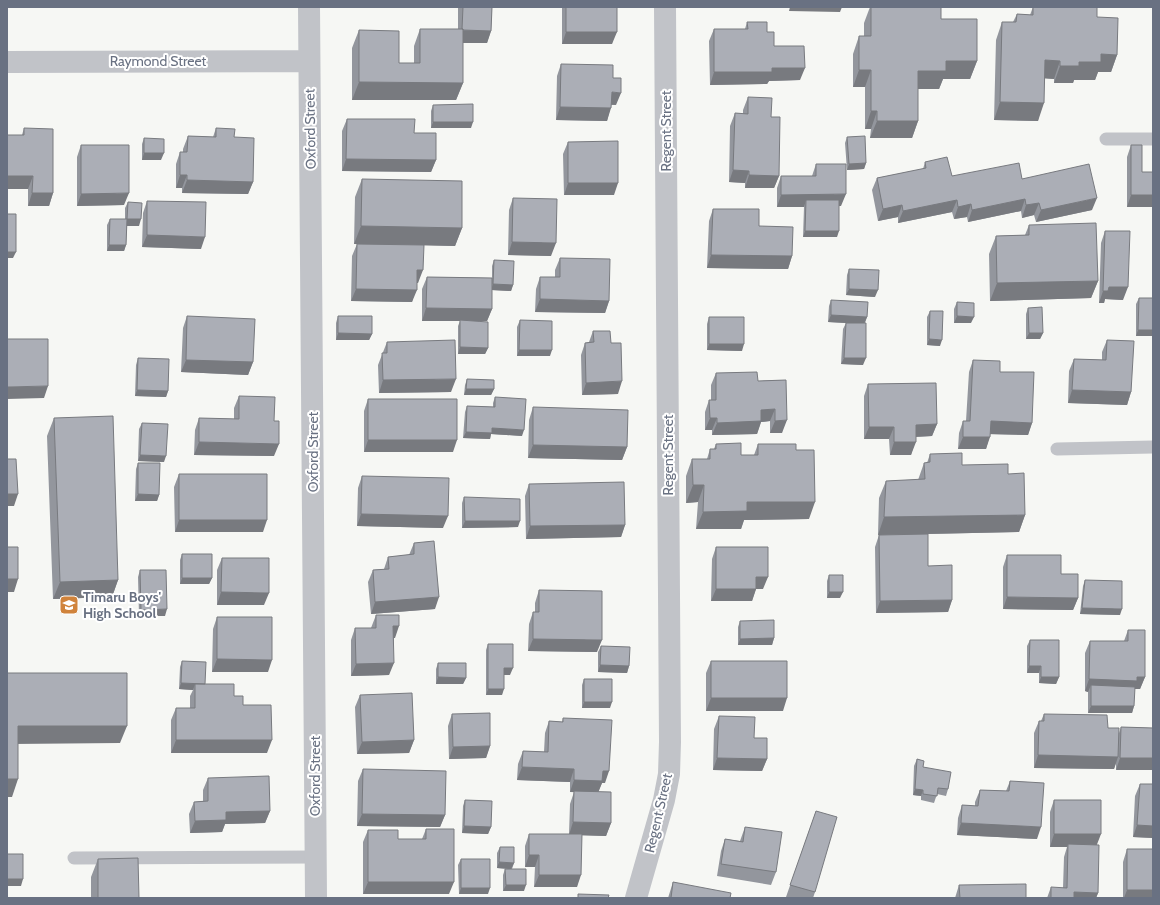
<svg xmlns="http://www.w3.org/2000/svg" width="1160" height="905" font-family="Cabin,sans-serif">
  <rect width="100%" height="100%" fill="#f6f7f4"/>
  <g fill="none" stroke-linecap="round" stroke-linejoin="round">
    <path stroke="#c1c3c8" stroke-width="13" d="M1106 139H1153
      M1057 449 1153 447
      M74 858 316 857"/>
    <path stroke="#c1c3c8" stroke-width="22" d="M309 7 316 898
      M7 62 309 61
      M636 898 664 800 669 774 670 742 665 7"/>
  </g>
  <path fill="#93969d" d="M458 7H492L491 31 487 43H463V83L456 100H352V48L359 30 399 63H414V46L420 29H458Z
    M562 7H617L612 44H562Z
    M870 7H941V19L977 61 970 79H943L939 89H918V121L912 138H870L871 129H865V87H853V54L859 36H864V23Z
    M1033 7 1097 17 1117 55 1111 72H1098L1095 80H1074L1073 83H1054V79L1045 78 1038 121 994 120 996 40 1002 22H1013L1017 14 1030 15Z
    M747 22 767 32 774 46 800 80 769 81 767 84 710 85 709 41 714 29H745Z
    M561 64 616 105H611L607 121 556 120 557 76Z
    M748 97 771 117 779 176 774 188H745V183L729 182 730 126 735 113 743 114V110Z
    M433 105 471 128H431V111Z
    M347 119 414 133 436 160 431 172 342 171V131Z
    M24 128 53 193 49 206H28V189H7L22 135Z
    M216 128 234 137 253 182 248 194 182 193V188H176V164L180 152H183V149L188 136 213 137Z
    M847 137 866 163 864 169 847 170 845 143Z
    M144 138 161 160H142V144Z
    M568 142 614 195H564L563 154Z
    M81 145 124 205 77 206V157Z
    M1131 145 1142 172H1153V207H1127V157Z
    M925 162 952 176 1022 179 1092 210 1036 222 1034 215 1022 218 1021 211 968 222 967 217 954 219 952 212 898 223V217L878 221 872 190 877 178 923 169Z
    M816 164 841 206H839L837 237H803L804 207H777V188L781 176H812Z
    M362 179 462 228 455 246 424 245 418 283H417L412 302 351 301 352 256 357 244H383H354L355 197Z
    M513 198 551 256 508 255 509 210Z
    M147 201 201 249 142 247 143 213Z
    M128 202 139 226H127L126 245 124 251H107V225L110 219H125V208Z
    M713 209 759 226 792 256 788 269 707 268 709 221Z
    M1029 225 1098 281 1091 298 990 301 989 254 996 236 1025 235Z
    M1105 231 1123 300 1105 299 1104 303H1099L1101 243Z
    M560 258 609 301 605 313 535 312 536 289 540 277H555V270Z
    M494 260 513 285 511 291 492 290V309L487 321H479L488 348 485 354H458V326L460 321H422V289L427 277 492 278V266Z
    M849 269 875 297 846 295 847 275Z
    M1139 298 1153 336H1136V304Z
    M831 300 867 317 865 323 863 365 841 364 843 329 846 323 828 322 829 306Z
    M957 302 971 323H954V309Z
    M1028 308 1043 333 1040 339H1026V314Z
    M930 311 940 346 927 345V317Z
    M187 316 253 362 248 375 181 372 183 328Z
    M338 316 372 334 369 340H336V323Z
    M709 317 742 351 707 350V324Z
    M520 320 550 356H517V327Z
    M593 331 618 394 582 395 581 355 585 343 589 342Z
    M1107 340 1131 392 1127 405 1068 403 1069 371 1074 359 1102 360V352Z
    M387 342 451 392 379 393 378 365Z
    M138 358 168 391 166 397 135 396 136 365Z
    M973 360 1000 372 1032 423 1028 435 990 434 986 449H958L959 433 963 421H966L969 372Z
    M716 373 758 381 786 380 782 433H770V421L761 422 757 434 712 435V430H705V412L709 400H711V385Z
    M467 379 494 389 491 395H464L465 385Z
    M868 384 937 424 932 436 916 437 911 455H890L889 439H864V396Z
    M239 396 274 421V456L194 455 195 430 199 418 234 419V408Z
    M495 397 522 436 491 434 490 439 463 438 465 412 467 406 493 407V403Z
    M368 399 453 452H364V411Z
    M533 407 627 447 622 460 528 458 529 420Z
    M54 418 118 580 112 597 53 599 47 436Z
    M142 423 164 462 138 461 139 429Z
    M716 444 741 455H754L758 444 796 450 809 519 744 520 741 529H696L698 502 686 503V476L692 459H707L710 449H714Z
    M930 454 962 465 1008 474 1025 515 1019 532 928 534V566L952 600 948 612 876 613 875 547 879 535H878L879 498 886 481 918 480 924 463H927Z
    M138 463 159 495 157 501H135L136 469Z
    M179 474 263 532H175L174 487Z
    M362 476 443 528 357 526 358 488Z
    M529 484 625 525 621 537 526 539 525 496Z
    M464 497 518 527 462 528V503Z
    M414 543 435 609 371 614 368 582 373 570 384 569 388 557 409 555Z
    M716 547 763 589H756L752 601H711L712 559Z
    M182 554 212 578 209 584H180V560Z
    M1007 555 1061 574 1078 598 1073 610 1003 609V567Z
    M222 558 264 605H217V570Z
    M140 570 165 616H139L138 577Z
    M829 575 840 598H827V581Z
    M1085 580 1120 615 1080 614 1083 586Z
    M539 590 597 652 528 651 529 624 533 612H535V603Z
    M376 615 395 638H394L389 675 351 676V640L355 628H371Z
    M217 617 268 672H212L213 629Z
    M740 621 774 638 772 645H738V627Z
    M1128 630 1145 677 1140 689H1134V706L1132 713H1088V692L1085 691V653L1090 641H1124Z
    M1030 640 1059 677 1056 684 1039 683V673H1027V646Z
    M488 644 510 675H504L502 695H486V650Z
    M601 646 629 666 627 673 598 672V652Z
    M182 661 205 684 234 696 243 705 267 753H171V720L176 708H190V696L193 690 179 689 180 667Z
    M711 661 783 711H706V673Z
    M438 663 466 678 463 684H436V669Z
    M584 679 610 708H582V685Z
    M360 695 414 740 409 753 357 754 355 707Z
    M452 714 490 746 486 758 449 759 448 726Z
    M1044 714 1108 728 1119 733 1121 727 1153 728 1116 770V763L1114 769 1034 768V733L1039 721H1041Z
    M719 716 754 738 767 759 762 771 713 770 714 729Z
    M563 718 605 783H602L598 792 611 823 606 836 582 835 577 887H534L535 867H525V846L529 834H569L570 804 574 792H570V782L517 780 518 764 523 751 544 752 545 733 549 721 562 722Z
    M917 759 923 767 948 789 946 796 937 794 934 803 921 800V796L913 795 914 766Z
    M363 769 445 815 440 827 357 826 358 781Z
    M208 778 270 811 265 823 225 824 222 832 190 833 189 814 194 802 203 801V790Z
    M1010 781 1037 839 957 835 958 818 962 805 975 806V802L980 790 1006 791Z
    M1140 784H1153V838L1133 837 1135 796Z
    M465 800 491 827 488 834 462 833 463 806Z
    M1054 800 1097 845 1098 893 1096 898H1051L1063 888 1064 857 1067 847H1050V812Z
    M816 811 815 892 813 898H789L786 897Z
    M745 827 776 872 771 885 717 876 721 851 725 839 740 841Z
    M426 829 449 894H363V842L368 830 398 839H422Z
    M500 847 514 863 512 869 524 891H503V875L505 869H509L497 868V853Z
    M1127 849 1153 898H1123V862Z
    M98 859 139 898H91V877Z
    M461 859 488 894H459L458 865Z
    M673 882 730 898H668Z
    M959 885 1026 898H955Z
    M1051 887V898H1047Z"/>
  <path fill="#787a7f" d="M352 7H428V8Z
    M790 7H842L840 12 789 11Z
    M462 30 491 31 487 43H457Z
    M566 32H617L612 44H562Z
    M1101 54 1117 55 1111 72H1098L1095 80H1074L1073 83H1054L1060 66 1079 62Z
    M1045 60 1060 61 1054 79 1038 78Z
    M946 61H977L970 79H943L939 89H912L918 71Z
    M772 68H805L800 80 769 81 767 84 710 85 714 72Z
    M859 70H871L865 87H853Z
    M359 82 463 83 456 100H352Z
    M612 92 621 93 616 105 607 104Z
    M1000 102 1044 103 1038 121 994 120Z
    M560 107 611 108 607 121 556 120Z
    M871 111H877L871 129H865Z
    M877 121H918L912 138H870Z
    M433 122H473L471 128H431Z
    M144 153H164L161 160H142Z
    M346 159 436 160 431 172 342 171Z
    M866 163 864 169 847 170 849 164Z
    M733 170 749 171 745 183 729 182Z
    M180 175H187L182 188H176Z
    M749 175 779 176 774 188H745Z
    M7 176H33L28 189H7Z
    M187 180 253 182 248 194 182 193Z
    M568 183H618L614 195H564Z
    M32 193H53L49 206H28Z
    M129 193 124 205 77 206 81 194Z
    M846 194 841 206 806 207V200L804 207H777L781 195Z
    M1131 195H1153V207H1127Z
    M1097 198 1092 210 1036 222 1041 210Z
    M1025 199 1021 211 968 222 972 210Z
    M957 200 952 212 898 223 903 211Z
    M1039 203 1034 215 1022 218 1026 205Z
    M971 204 967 217 954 219 958 207Z
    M902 205 898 217 878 221 883 209Z
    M127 219H141L139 226H125Z
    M361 226 462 228 455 246 354 244Z
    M805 231H839L837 237H803Z
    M147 235 205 237 201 249 142 247Z
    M512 242 556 243 551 256 508 255Z
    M109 245H126L124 251H107Z
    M7 252H16L13 258H7Z
    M711 255 792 256 788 269 707 268Z
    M417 270H423L418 283H413Z
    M1098 281 1091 298 990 301 997 283Z
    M493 284 513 285 511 291 491 290Z
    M1109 287H1128L1123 300 1105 299 1104 303H1099L1103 291Z
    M356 289 417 290 412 302 351 301Z
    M849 289 878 290 875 297 846 295Z
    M540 299 609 301 605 313 535 312Z
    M426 308 492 309 487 321H422Z
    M831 315 867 317 864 324 828 322Z
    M957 316 974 317 971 323H954Z
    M1138 330H1153V336H1136Z
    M338 333 372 334 369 340H336Z
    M1029 333H1043L1040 339H1026Z
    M929 339 942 340 940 346 927 345Z
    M709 344H744L742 351 707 350Z
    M460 347 488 348 485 354H458Z
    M519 350H552L550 356H517Z
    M844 358H866L863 365 841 364Z
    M186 360 253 362 248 375 181 372Z
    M456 379 451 392 379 393 383 380Z
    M622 381 618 394 582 395 586 383Z
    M48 386 44 398 7 399V387Z
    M466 389H494L491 395H464Z
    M137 390 168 391 166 397 135 396Z
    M1072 390 1131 392 1127 405 1068 403Z
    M775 409 770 421 761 422 757 434 712 435 717 423 761 410Z
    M710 418H717L712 430H705Z
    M787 420 782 433H770L775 421Z
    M991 421 1032 423 1028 435 986 434Z
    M937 424 932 436 911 437 916 425Z
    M869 427H894L889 439H864Z
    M492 428 524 430 522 436 491 434 490 439 463 438 466 432Z
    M963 437H990L986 449H958Z
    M368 440H457L453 452H364Z
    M199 442 279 444 274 456 194 455Z
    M894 442H916L911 455H890Z
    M533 445 627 447 622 460 528 458Z
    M140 455 166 456 164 462 138 461Z
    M693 485H704L698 502 686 503Z
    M7 494H18L14 506H7Z
    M138 494 159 495 157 501H135Z
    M747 502H815L809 519 744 520 741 529H696L703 512Z
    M361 514 448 516 443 528 357 526Z
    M1025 515 1019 532 878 535 884 517Z
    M179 520H267L263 532H175Z
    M465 521H520L518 527 462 528Z
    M625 525 621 537 526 539 530 526Z
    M756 577H768L763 589H756L752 601H711L716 589Z
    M182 578H212L209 584H180Z
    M7 579H18L14 592H7Z
    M118 580 112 597 53 599 60 582Z
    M221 592 269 593 264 605H217Z
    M829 592H843L840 598H827Z
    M439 597 435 609 371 614 375 602Z
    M1007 597 1078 598 1073 610 1003 609Z
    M952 600 948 612 876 613 880 601Z
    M1082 608 1122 609 1120 615 1080 614Z
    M167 609 165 616H139L141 610Z
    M393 626H399L395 638H389Z
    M774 638 772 645H738L740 639Z
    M533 639 602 640 597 652 528 651Z
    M217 659 272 660 268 672H212Z
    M394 663 389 675 351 676 356 664Z
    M600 665 629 666 627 673 598 672Z
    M1029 666H1041L1039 673H1027Z
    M504 668H513L510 675H502Z
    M438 677 466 678 463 684H436Z
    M1041 677H1059L1056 684 1039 683Z
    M1137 677H1145L1140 689H1134L1091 685 1088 692 1085 691 1089 679Z
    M181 683 195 684 193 690 179 689Z
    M488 689H504L502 695H486Z
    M711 698H787L783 711H706Z
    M584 702H612L610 708H582Z
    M1091 706H1134L1132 713H1088Z
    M18 726H127L120 743 11 744Z
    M176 740H272L267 753H171Z
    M414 740 409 753 357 754 362 742Z
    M490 746 486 758 449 759 453 747Z
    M1038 755 1118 757 1114 769 1034 768Z
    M717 758 767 759 762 771 713 770Z
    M1120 758H1153V770H1116Z
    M522 767 574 769 570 782 517 780Z
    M603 771H609L605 783H602L598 793 570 792 574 780Z
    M7 779H18L12 797H7Z
    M915 789 923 790 921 796 913 795Z
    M270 811 265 823 225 824 222 832 190 833 195 821 226 812Z
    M362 814 445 815 440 827 357 826Z
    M573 822 611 823 606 836 569 835Z
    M961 823 1041 827 1037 839 957 835Z
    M1137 825 1153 826V838L1133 837Z
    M464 826 491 827 488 834 462 833Z
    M1054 834H1101L1096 847 1068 844 1067 847H1050Z
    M529 855H539L535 867H525Z
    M499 862 514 863 511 869 497 868Z
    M539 875H581L577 887H534Z
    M7 879H23L21 886H7Z
    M368 882H454L449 894H363Z
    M506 885H526L524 891H503Z
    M461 888H490L488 894H459Z
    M1127 890H1153V898H1124Z
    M1074 892 1098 893 1096 898H1072Z"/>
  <path fill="#abaeb6" stroke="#787a7f" d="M463 7H492L491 31 463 30V29H462Z
    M566 7H617V32H566Z
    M871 7H941V19H977V61H946V71H918V121H877V111H871V70H859V36H871Z
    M1033 7H1097V17L1118 18 1117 55 1101 54V62H1079V66H1060V61L1045 60 1044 103 1000 102 1002 22H1016L1017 14 1033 15Z
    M747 22H767V32H774V46H804L805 68H772V72H714V29H748Z
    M420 29H463V83L359 82V30L399 31V63H420Z
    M561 64 613 65V78H621V93L612 92 611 108 560 107Z
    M748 97 772 98 771 117H780L779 176 749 175V171L733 170 735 113 748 114Z
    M473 104V122H433V105Z
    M347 119H415L414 133H436V160L346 159Z
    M24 128 53 129V193H32L33 176H7V135H24Z
    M216 128 235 129 234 137 254 138 253 182 187 180V175H180V152H187L188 136 216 137Z
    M865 136 866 163 849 164 847 137Z
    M144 138 164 139V153H144Z
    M618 141V183H568V142Z
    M81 145H129V193L81 194Z
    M1131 145H1142V172H1153V195H1131Z
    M947 157 952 176 1019 163 1022 179 1089 164 1097 198 1041 210 1039 203 1026 205 1025 199 972 210 971 204 958 207 957 200 903 211 902 205 883 209 877 178 926 168 925 162Z
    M816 164H846V194L781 195V176H816Z
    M362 179 462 181V228L361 226Z
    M513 198 557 199 556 243 512 242Z
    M806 200H839V231H805Z
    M147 201 206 202 205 237 147 235Z
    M128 202 142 203 141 219H127Z
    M713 209H759V226L793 227 792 256 711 255Z
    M7 214H16V252H7Z
    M110 219H127L126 245H109Z
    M1096 223 1098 281 997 283 996 236 1029 235V225Z
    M1105 231H1130L1128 287H1109L1108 291H1103Z
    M357 244 424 245 423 270H417V290L356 289Z
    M560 258 610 259 609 301 540 299V277H560Z
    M494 260 514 261 513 285 493 284Z
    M849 269 879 270 878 290 849 289Z
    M427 277 492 278V309L426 308Z
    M1139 298H1153V330H1138Z
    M831 300 868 302 867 317 831 315Z
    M957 302 974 303V317L957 316Z
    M1042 307 1043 333H1029L1028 308Z
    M930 311H943L942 340 929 339Z
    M187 316 255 319 253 362 186 360Z
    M338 316H372V334L338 333Z
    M709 317H744V344H709Z
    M460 320 488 322V348L460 347Z
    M520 320 552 321V350H519Z
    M846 323H866V358H844Z
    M593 331H610L611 343H621L622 381 586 383 585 343 594 342Z
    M7 339H48V386L7 387Z
    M455 340 456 379 383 380 382 353H387V342Z
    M1107 340 1134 341 1131 392 1072 390 1074 359 1106 360Z
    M138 358 169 359 168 391 137 390Z
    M973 360 1000 361V372H1034L1032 423 991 421 990 437H963V421H970Z
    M757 372 758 381 786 380 787 420 775 421V409L761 410V421L717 423V418H710L709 400H716V373Z
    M467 379 494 380V389H466Z
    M936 383 937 424 916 425V442H894V427H869L868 384Z
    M239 396 275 397 274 421H279V444L199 442V418L239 419Z
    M495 397 526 399 524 430 492 428V433L466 432 467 406 495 407Z
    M368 399H457V440H368Z
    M533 407 628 410 627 447 533 445Z
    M113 416 118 580 60 582 54 418Z
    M142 423 168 424 166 456 140 455Z
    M741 443V455H758V444H796V450H814L815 502H747V511L703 512 704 485H693L692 459H710V449H716V444Z
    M962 453V465L1008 464V474L1024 473 1025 515 884 517 886 481 925 479 924 463 930 462V454Z
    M7 459H16L18 494H7Z
    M138 463H160L159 495 138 494Z
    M179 474H267V520H179Z
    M362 476 449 478 448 516 361 514Z
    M624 482 625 525 530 526 529 484Z
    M464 497 520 499V521H465Z
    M928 534V566L952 565V600L880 601 879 535Z
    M434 541 439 597 375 602 373 570 389 569 388 557 414 554V543Z
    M7 547H18V579H7Z
    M716 547H768V577H756V589H716Z
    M182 554H212V578H182Z
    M1007 555H1061V574H1078V598L1007 597Z
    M222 558H269V593L221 592Z
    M140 570H166L167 609 141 610Z
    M829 575H843V592H829Z
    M1085 580 1122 581V609L1082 608Z
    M539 590 602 591V640L533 639V612H539Z
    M376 615H399V626H393L394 663 356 664 355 628H376Z
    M217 617H272V660L217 659Z
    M774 620V638L740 639V621Z
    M1128 630H1145V677H1137V681L1089 679 1090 641H1128Z
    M1030 640H1059V677H1041V666H1029Z
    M488 644H513V668H504V689H488Z
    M601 646 630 647 629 666 600 665Z
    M182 661 206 662 205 684 181 683Z
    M711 661H787V698H711Z
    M438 663H466V678L438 677Z
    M7 673H127V726H18V779H7Z
    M584 679H612V702H584Z
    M195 684H234V696H243V705H271L272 740H176V708H195Z
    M1091 685 1135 687 1134 706H1091Z
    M412 693 414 740 362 742 360 695Z
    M490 713V746L453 747 452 714Z
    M1044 714 1107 715 1108 728H1119L1118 757 1038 755 1039 721H1044Z
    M719 716 755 717 754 738H767V759L717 758Z
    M563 718 612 720 609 771H603L602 781 574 780V769L522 767 523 751 548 752 549 721 563 722Z
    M1121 727 1153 728V758H1120Z
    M917 759 924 761 923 767 951 772 948 789 938 788 937 796 923 794V790L915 789Z
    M363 769 446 771 445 815 362 814Z
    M269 776 270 811 226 812V820L195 821 194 802 208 801V778Z
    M1010 781 1044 783 1041 827 961 823 962 805 978 806 980 790 1009 791Z
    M1140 784H1153V826L1137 825Z
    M574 791 611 792V823L573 822Z
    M465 800 492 801 491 827 464 826Z
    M1054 800H1101V834H1054Z
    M816 811 837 817 815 892 790 885Z
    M745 827 782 832 776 872 721 864 725 839 743 842Z
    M426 829H454V882H368V830H398V839H426Z
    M529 834H582L581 875H539V855H529Z
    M1068 844 1099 845 1098 893 1074 892V898H1051V887L1067 888Z
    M500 847H514V863L499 862Z
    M1127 849H1153V890H1127Z
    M7 854H23V879H7Z
    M138 858 139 898H98V859Z
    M461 859H490V888H461Z
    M505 869H526V885H506Z
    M673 882 731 893 730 898H671Z
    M1026 884V898H960L959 885Z
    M578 894 609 895 608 898H578Z"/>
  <defs>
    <g id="school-square" transform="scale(1)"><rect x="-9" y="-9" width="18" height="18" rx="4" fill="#d0833b" stroke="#fff"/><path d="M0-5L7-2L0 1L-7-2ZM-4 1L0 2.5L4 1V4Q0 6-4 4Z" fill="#fff"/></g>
  </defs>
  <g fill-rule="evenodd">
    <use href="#school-square" x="69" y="605"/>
  </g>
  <g text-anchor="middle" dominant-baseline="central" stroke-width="4" stroke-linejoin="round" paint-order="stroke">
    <g font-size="14" fill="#697182" stroke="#fff">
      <text x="158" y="61">Raymond Street</text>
      <text transform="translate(310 129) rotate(-91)">Oxford Street</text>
      <text transform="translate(666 131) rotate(-90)">Regent Street</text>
      <text transform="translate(313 452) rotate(-90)">Oxford Street</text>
      <text transform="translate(668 455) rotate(-90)">Regent Street</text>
      <text transform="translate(315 776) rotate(-90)">Oxford Street</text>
      <text transform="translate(658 813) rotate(-77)">Regent Street</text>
    </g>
    <g font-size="14" font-weight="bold" fill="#697182" stroke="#fff" text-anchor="start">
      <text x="83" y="597">Timaru Boys'<tspan x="83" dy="16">High School</tspan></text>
    </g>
  </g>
  <rect width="1160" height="905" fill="none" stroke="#697182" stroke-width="16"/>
</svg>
